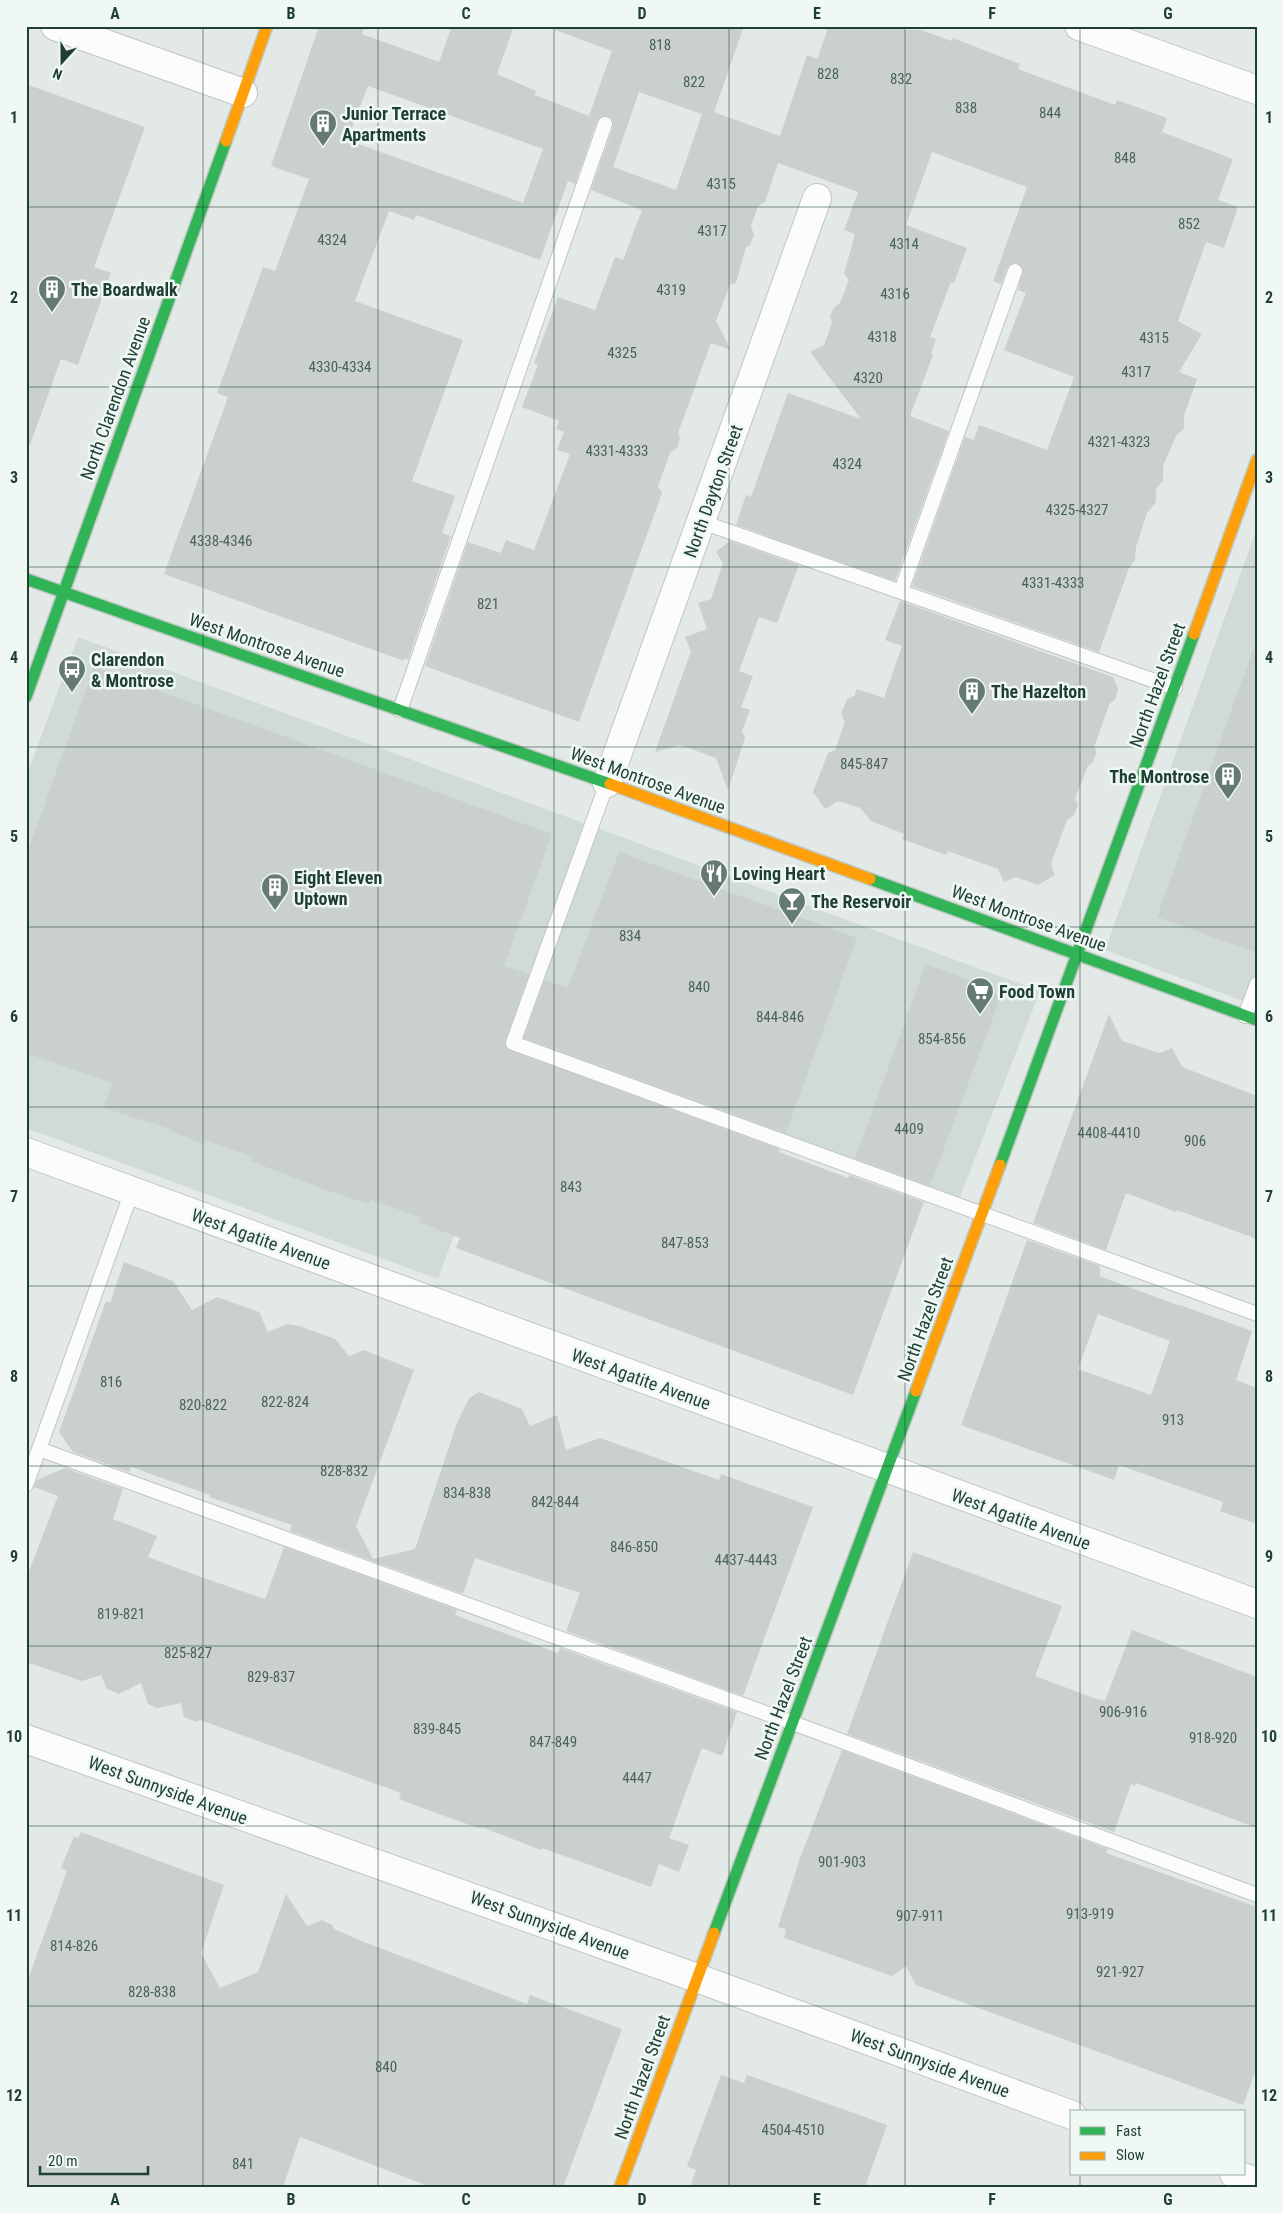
<svg xmlns="http://www.w3.org/2000/svg" width="1283" height="2213" font-family="'Roboto Condensed',sans-serif">
  <rect width="100%" height="100%" fill="#e3e9e6"/>
  <path fill="#d0dbd6" d="M1257 528V1006L1105 950Z
    M78 637 1040 991 958 1202 524 1043 438 1279 26 1128V777Z"/>
  <path fill="#cad0cd" fill-rule="evenodd" d="M319 26H365L362 34 439 62 452 26H514L497 74 536 91 535 95 589 116 612 51 555 30 556 26H744L714 112 780 136 807 55 817 59 829 26H894L904 30H921L952 41 953 38 1020 64 1018 69 1115 105 1117 100 1167 118 1162 132 1233 159 1218 200 1238 207 1224 248 1206 242 1178 321 1202 334 1179 372 1197 379 1184 416V429L1176 436 1163 466V480L1156 490V502L1147 513 1136 547 1135 560 1129 568 1099 652 912 586 965 437 974 440 979 425 1047 450 1074 377 1004 350 1026 293 1018 290 1023 269 1018 263H1013L1007 268 1001 284 993 281 1027 187 932 152 906 225 967 248 954 283 951 282 930 337 936 339 931 354 933 355 910 416 949 431 895 581 736 525 746 495 751 497 788 393 861 419 810 352 824 345 832 323 830 316 834 308 840 303 849 280 844 274 855 234 844 230 858 192 778 163 765 202 758 206 751 226 754 235 750 245 746 247 736 283 730 285 716 321 731 350 711 343 678 433 680 438 677 448 670 453 658 486 662 493 579 722 425 666 468 542 501 553 506 540 534 550 570 454 557 450 564 432 556 429 559 421 522 407 538 365 534 363 558 297 595 310 615 257 623 260 642 210 591 190 613 127 612 119 607 116 600 117 597 121 575 184 568 181 540 260 416 215 414 220 389 211 355 301 463 340 412 481 455 496 442 533 451 536 408 660 405 658 404 661 164 574 228 397 217 393 263 267 275 271 309 179 271 166ZM368 86 543 149 523 203 347 140ZM639 92 702 114 676 190 613 167Z
    M26 84 145 127 94 267 111 273 78 365 61 359 30 445H26Z
    M730 541 799 565 777 623 759 617 739 671 753 676 741 707 750 710 742 731 745 738 728 790 716 758 680 745 655 752 691 651 685 637 707 629 698 603 711 599 723 563 716 552Z
    M900 601 1113 677 1118 689 1115 700 1110 703 1094 747 1097 752 1092 763 1088 766 1075 798 1078 805 1074 815 1067 820 1051 864 1055 875 1038 885 1016 877 1004 882 998 869 948 851 946 855 902 839 904 834 871 821 860 808 838 801 825 809 813 792 828 753 835 750 845 722 841 714 847 699 854 696 857 689 884 698 902 646 885 640Z
    M1253 650 1257 651V953L1157 917Z
    M94 667 552 834 504 966 529 974 505 1040 507 1049 780 1149 779 1152 848 1178 849 1175 924 1202 853 1395 456 1248 460 1238 419 1222 420 1217 371 1200 369 1204 321 1188 251 1161 253 1157 206 1140 204 1144 170 1131 171 1129 103 1108 113 1083 26 1053V856Z
    M619 852 857 938 786 1133 524 1038 545 980 568 988Z
    M926 964 993 989 1000 999 930 1186 855 1158Z
    M1109 1014 1122 1041 1160 1053 1172 1048 1182 1067 1257 1096V1239L1177 1210 1176 1212 1126 1193 1106 1250 1033 1223Z
    M1027 1240 1100 1266 1099 1269 1101 1270 1099 1276 1180 1306V1305L1252 1331 1236 1380 1257 1388V1524L1220 1511 1223 1502 1119 1465 1114 1480 961 1425ZM1098 1314 1170 1341 1151 1395 1078 1369Z
    M124 1262 173 1281 192 1310 217 1297 259 1312 268 1332 287 1324 299 1326 335 1339 349 1356 364 1350 414 1370 356 1526 373 1559 415 1549 457 1423 469 1398 479 1392 522 1409 530 1426 557 1415 566 1450 600 1438 719 1480 721 1474 813 1507 743 1696 566 1631 580 1593 475 1558 463 1594 290 1531 292 1525 209 1497 210 1495 131 1467 129 1472 73 1452 59 1432 106 1301 110 1303Z
    M65 1468 123 1489 113 1519 157 1536 148 1557 201 1577 265 1599 284 1547 457 1610 455 1615 558 1653 560 1648 737 1712 722 1756 702 1748 669 1838 689 1845 679 1872 659 1864 651 1887 542 1848 541 1850 481 1827V1829L425 1809 399 1799 401 1793 200 1720 197 1722 184 1717 181 1703 157 1708 148 1704 141 1683 119 1694 107 1689 101 1675 82 1681 26 1662V1579L58 1496 34 1487 37 1480Z
    M913 1552 1062 1606 1035 1676 1091 1697 1105 1701 1132 1630 1257 1677V1828L1136 1783 1135 1786 1131 1784 1114 1832 847 1734Z
    M842 1750 1108 1849 1106 1853 1257 1907V2067L1243 2105 916 1985 906 1966 892 1976 784 1938 786 1929 778 1927 800 1858Z
    M81 1832 224 1885 201 1953 220 1988 258 1972 286 1894 307 1926 322 1920 332 1925 334 1929 364 1942 527 2004 530 1995 622 2029 563 2187H431L300 2137 283 2187H26V1985L67 1871 61 1868 74 1836 78 1838Z
    M721 2075 744 2083 747 2075 887 2125 865 2187H690L696 2170 687 2166Z"/>
  <g fill="none" stroke-linecap="round" stroke-linejoin="round">
    <g stroke="#c0c6c3" stroke-width="16">
      <path id="lane" d="M702 522 1175 688
        M901 591 1015 271
        M400 710 605 124
        M607 783 513 1043 1257 1314
        M1245 1016 1257 984
        M39 1449 793 1723 1257 1895
        M26 1485 132 1191"/>
    </g>
    <g stroke="#c0c6c3" stroke-width="30">
      <path id="street" d="M55 26 243 93
        M1079 26 1257 90
        M607 783 817 198
        M26 1152 1257 1604
        M26 1739 697 1978 1072 2115
        M1234 2174 1257 2182"/>
    </g>
    <g stroke="#bec7c3" stroke-width="14">
      <path id="fast" d="M26 579 610 784
        M26 697 226 141
        M870 879 1257 1020
        M1000 1165 1194 634
        M714 1933 916 1391"/>
    </g>
    <g stroke="#bec7c3" stroke-width="14">
      <path id="slow" d="M226 141 267 26
        M1194 634 1257 460
        M610 784 870 879
        M916 1391 1000 1165
        M620 2187 714 1933"/>
    </g>
    <use href="#lane" stroke="#fbfcfb" stroke-width="14"/>
    <use href="#street" stroke="#fbfcfb" stroke-width="28"/>
    <use href="#fast" stroke="#30b455" stroke-width="11"/>
    <use href="#slow" stroke="#ff9f0a" stroke-width="11"/>
  </g>
  <path fill="none" stroke="#1f3e34" stroke-width="1" stroke-opacity="0.55" d="M203 26V2187M378 26V2187M554 26V2187M729 26V2187M905 26V2187M1080 26V2112M26 207H1257M26 387H1257M26 567H1257M26 747H1257M26 927H1257M26 1107H1257M26 1286H1257M26 1466H1257M26 1646H1257M26 1826H1257M26 2006H1257M1080 2174V2187"/>
  <defs>
    <g id="building-pin" transform="scale(1.4375)"><path d="M0 17L-7.5 6A9.5 9.5 0 1 1 7.5 6Z" fill="#647a72" stroke="#f0f8f4"/><path d="M-4-6H4V6H1V3H-1V6H-4ZM-2.5-4.3h1.7v1.8h-1.7ZM.8-4.3h1.7v1.8H.8ZM-2.5-1h1.7V.8h-1.7ZM.8-1h1.7V.8H.8Z" fill="#fff"/></g>
    <g id="bus-pin" transform="scale(1.4375)"><path d="M0 17L-7.5 6A9.5 9.5 0 1 1 7.5 6Z" fill="#647a72" stroke="#f0f8f4"/><path d="M-5-6H5V4H4V6H2V4H-2V6H-4V4H-5ZM-3.5-4V0h7V-4ZM-3.5 1.2v1.5H-2V1.2ZM2 1.2v1.5H3.5V1.2Z" fill="#fff"/></g>
    <g id="restaurant-pin" transform="scale(1.4375)"><path d="M0 17L-7.5 6A9.5 9.5 0 1 1 7.5 6Z" fill="#647a72" stroke="#f0f8f4"/><path d="M-5-6h1v4h1v-4h1v4h1v-4h1v5L-1.5 .5V6h-2V.5L-5-1ZM5-6V6H3V1.5H1.5Q1.5-4 5-6Z" fill="#fff"/></g>
    <g id="bar-pin" transform="scale(1.4375)"><path d="M0 17L-7.5 6A9.5 9.5 0 1 1 7.5 6Z" fill="#647a72" stroke="#f0f8f4"/><path d="M-6-5H6L.8 .8V4.5H3.5V6h-7V4.5H-.8V.8Z" fill="#fff"/></g>
    <g id="supermarket-pin" transform="scale(1.4375)"><path d="M0 17L-7.5 6A9.5 9.5 0 1 1 7.5 6Z" fill="#647a72" stroke="#f0f8f4"/><path d="M-6-5.5h2.5l.6 2H6L4.5 2H-2.5L-4.4-4H-6ZM-1.5 3.2a1.3 1.3 0 1 0 .1 0ZM3 3.2a1.3 1.3 0 1 0 .1 0Z" fill="#fff"/></g>
  </defs>
  <g fill-rule="evenodd">
    <use href="#building-pin" x="323" y="123"/>
    <use href="#building-pin" x="52" y="289"/>
    <use href="#bus-pin" x="72" y="669"/>
    <use href="#building-pin" x="972" y="691"/>
    <use href="#building-pin" x="1228" y="776"/>
    <use href="#restaurant-pin" x="714" y="873"/>
    <use href="#building-pin" x="275" y="887"/>
    <use href="#bar-pin" x="792" y="901"/>
    <use href="#supermarket-pin" x="980" y="991"/>
  </g>
  <g text-anchor="middle" dominant-baseline="central" stroke-width="5" stroke-linejoin="round" paint-order="stroke">
    <g font-size="15" fill="#4a635b">
      <text x="660" y="45">818</text>
      <text x="828" y="74">828</text>
      <text x="901" y="79">832</text>
      <text x="694" y="82">822</text>
      <text x="966" y="108">838</text>
      <text x="1050" y="113">844</text>
      <text x="1125" y="158">848</text>
      <text x="721" y="184">4315</text>
      <text x="1189" y="224">852</text>
      <text x="712" y="231">4317</text>
      <text x="332" y="240">4324</text>
      <text x="904" y="244">4314</text>
      <text x="671" y="290">4319</text>
      <text x="895" y="294">4316</text>
      <text x="882" y="337">4318</text>
      <text x="1154" y="338">4315</text>
      <text x="622" y="353">4325</text>
      <text x="340" y="367">4330-4334</text>
      <text x="1136" y="372">4317</text>
      <text x="868" y="378">4320</text>
      <text x="1119" y="442">4321-4323</text>
      <text x="617" y="451">4331-4333</text>
      <text x="847" y="464">4324</text>
      <text x="1077" y="510">4325-4327</text>
      <text x="221" y="541">4338-4346</text>
      <text x="1053" y="583">4331-4333</text>
      <text x="488" y="604">821</text>
      <text x="864" y="764">845-847</text>
      <text x="630" y="936">834</text>
      <text x="699" y="987">840</text>
      <text x="780" y="1017">844-846</text>
      <text x="942" y="1039">854-856</text>
      <text x="909" y="1129">4409</text>
      <text x="1109" y="1133">4408-4410</text>
      <text x="1195" y="1141">906</text>
      <text x="571" y="1187">843</text>
      <text x="685" y="1243">847-853</text>
      <text x="111" y="1382">816</text>
      <text x="285" y="1402">822-824</text>
      <text x="203" y="1405">820-822</text>
      <text x="1173" y="1420">913</text>
      <text x="344" y="1471">828-832</text>
      <text x="467" y="1493">834-838</text>
      <text x="555" y="1502">842-844</text>
      <text x="634" y="1547">846-850</text>
      <text x="746" y="1560">4437-4443</text>
      <text x="121" y="1614">819-821</text>
      <text x="188" y="1653">825-827</text>
      <text x="271" y="1677">829-837</text>
      <text x="1123" y="1712">906-916</text>
      <text x="437" y="1729">839-845</text>
      <text x="1213" y="1738">918-920</text>
      <text x="553" y="1742">847-849</text>
      <text x="637" y="1778">4447</text>
      <text x="842" y="1862">901-903</text>
      <text x="1090" y="1914">913-919</text>
      <text x="920" y="1916">907-911</text>
      <text x="74" y="1946">814-826</text>
      <text x="1120" y="1972">921-927</text>
      <text x="152" y="1992">828-838</text>
      <text x="386" y="2067">840</text>
      <text x="793" y="2130">4504-4510</text>
      <text x="243" y="2164">841</text>
    </g>
    <g font-size="18" font-weight="bold" fill="#1f3e34" stroke="#f0f8f4" text-anchor="start">
      <text x="342" y="113">Junior Terrace<tspan x="342" dy="21">Apartments</tspan></text>
      <text x="71" y="289">The Boardwalk</text>
      <text x="91" y="659">Clarendon<tspan x="91" dy="21">&amp; Montrose</tspan></text>
      <text x="991" y="691">The Hazelton</text>
      <text x="1209" y="776" text-anchor="end">The Montrose</text>
      <text x="733" y="873">Loving Heart</text>
      <text x="294" y="877">Eight Eleven<tspan x="294" dy="21">Uptown</tspan></text>
      <text x="811" y="901">The Reservoir</text>
      <text x="999" y="991">Food Town</text>
    </g>
    <g font-size="18" fill="#1f3e34" stroke="#f0f8f4">
      <text transform="translate(115 398) rotate(-70)">North Clarendon Avenue</text>
      <text transform="translate(713 491) rotate(-70)">North Dayton Street</text>
      <text transform="translate(267 645) rotate(19)">West Montrose Avenue</text>
      <text transform="translate(1157 685) rotate(-70)">North Hazel Street</text>
      <text transform="translate(648 780) rotate(20)">West Montrose Avenue</text>
      <text transform="translate(1029 918) rotate(20)">West Montrose Avenue</text>
      <text transform="translate(261 1239) rotate(20)">West Agatite Avenue</text>
      <text transform="translate(925 1319) rotate(-70)">North Hazel Street</text>
      <text transform="translate(641 1379) rotate(20)">West Agatite Avenue</text>
      <text transform="translate(1021 1519) rotate(20)">West Agatite Avenue</text>
      <text transform="translate(783 1698) rotate(-69)">North Hazel Street</text>
      <text transform="translate(168 1790) rotate(20)">West Sunnyside Avenue</text>
      <text transform="translate(550 1925) rotate(20)">West Sunnyside Avenue</text>
      <text transform="translate(930 2063) rotate(20)">West Sunnyside Avenue</text>
      <text transform="translate(642 2077) rotate(-70)">North Hazel Street</text>
    </g>
  </g>
  <rect width="1283" height="2213" fill="none" stroke="#f0f8f4" stroke-width="55"/>
  <rect x="1070" y="2110" width="175" height="65" fill="#f0f8f4" stroke="#9caea7"/>
  <rect x="1080" y="2127" width="25" height="8" fill="#30b455" stroke="#9caea7"/>
  <text x="1116" y="2136" font-size="15" fill="#1f3e34">Fast</text>
  <rect x="1080" y="2152" width="25" height="8" fill="#ff9f0a" stroke="#9caea7"/>
  <text x="1116" y="2160" font-size="15" fill="#1f3e34">Slow</text>
  <g transform="translate(62 62) rotate(201)" stroke="#f0f8f4" stroke-width="4" paint-order="stroke">
  <path d="M0-4L9 19L0 12L-9 19Z" fill="#1f3e34"/>
  <text y="-8" font-size="14" font-weight="bold" text-anchor="middle" fill="#1f3e34">N</text>
  </g>
  <path d="M40 2166v8h108v-8" fill="none" stroke="#1f3e34" stroke-width="2.5"/>
  <text x="48" y="2166" font-size="15" fill="#1f3e34" stroke="#f0f8f4" stroke-width="4" paint-order="stroke">20 m</text>
  <rect x="28" y="28" width="1228" height="2158" fill="none" stroke="#1f3e34" stroke-width="2"/>
  <g font-size="16" text-anchor="middle" font-weight="bold" fill="#1f3e34">
    <text x="115" y="19">A</text>
    <text x="291" y="19">B</text>
    <text x="466" y="19">C</text>
    <text x="642" y="19">D</text>
    <text x="817" y="19">E</text>
    <text x="992" y="19">F</text>
    <text x="1168" y="19">G</text>
    <text x="14" y="123">1</text>
    <text x="1269" y="123">1</text>
    <text x="14" y="303">2</text>
    <text x="1269" y="303">2</text>
    <text x="14" y="483">3</text>
    <text x="1269" y="483">3</text>
    <text x="14" y="663">4</text>
    <text x="1269" y="663">4</text>
    <text x="14" y="842">5</text>
    <text x="1269" y="842">5</text>
    <text x="14" y="1022">6</text>
    <text x="1269" y="1022">6</text>
    <text x="14" y="1202">7</text>
    <text x="1269" y="1202">7</text>
    <text x="14" y="1382">8</text>
    <text x="1269" y="1382">8</text>
    <text x="14" y="1562">9</text>
    <text x="1269" y="1562">9</text>
    <text x="14" y="1742">10</text>
    <text x="1269" y="1742">10</text>
    <text x="14" y="1921">11</text>
    <text x="1269" y="1921">11</text>
    <text x="14" y="2101">12</text>
    <text x="1269" y="2101">12</text>
    <text x="115" y="2205">A</text>
    <text x="291" y="2205">B</text>
    <text x="466" y="2205">C</text>
    <text x="642" y="2205">D</text>
    <text x="817" y="2205">E</text>
    <text x="992" y="2205">F</text>
    <text x="1168" y="2205">G</text>
  </g>
</svg>
